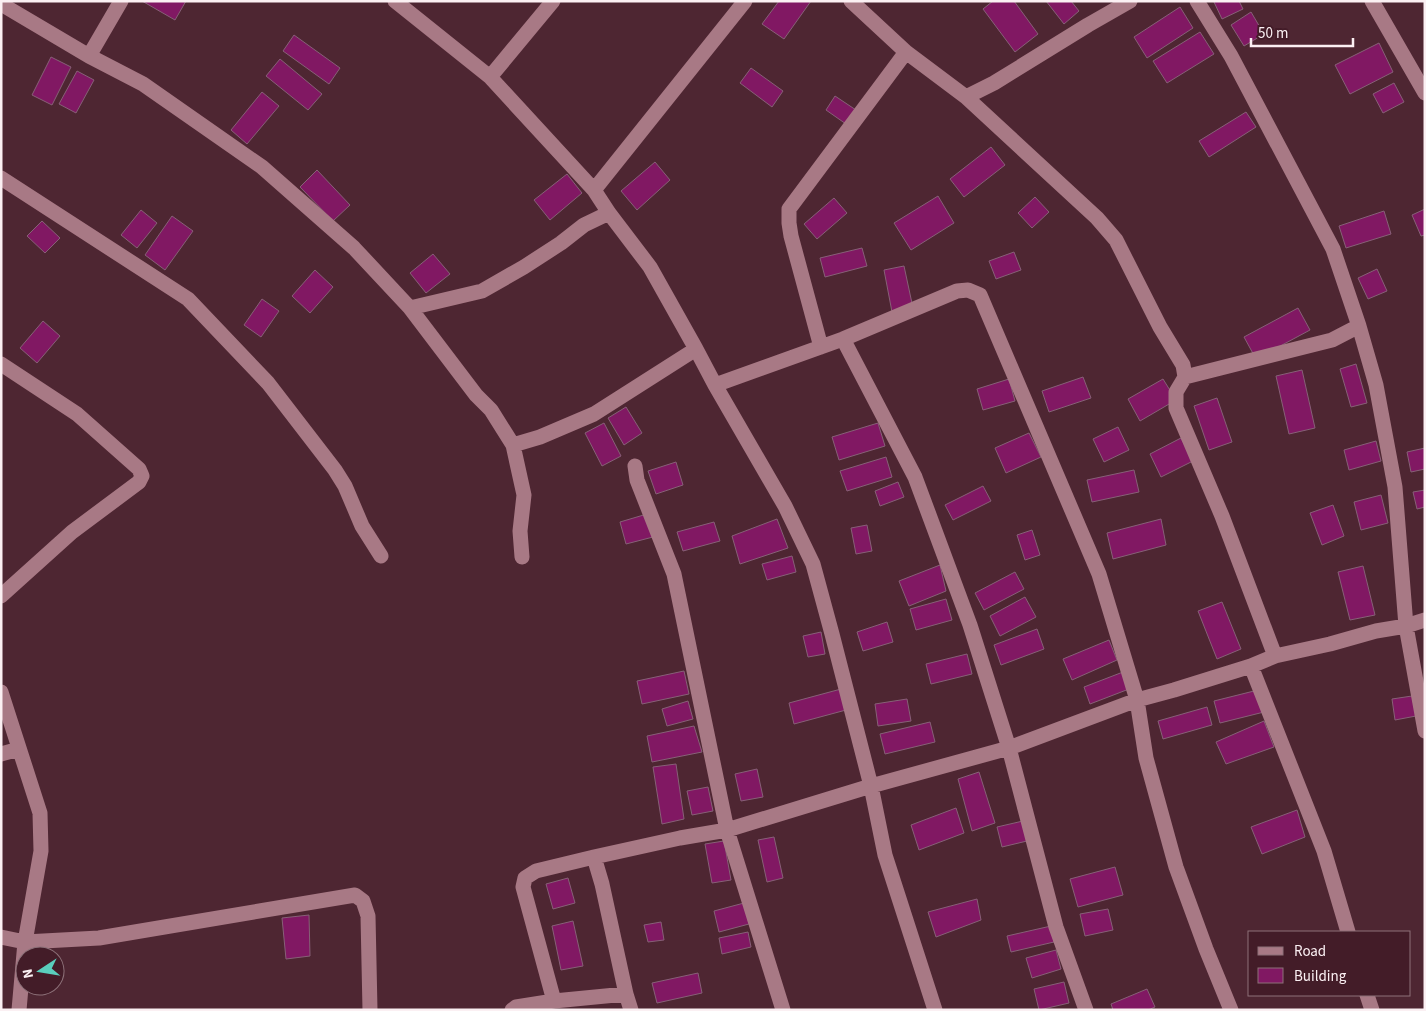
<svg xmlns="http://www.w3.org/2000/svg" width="1426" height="1011" font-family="'Source Sans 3',sans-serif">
  <rect width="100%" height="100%" fill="#4e2632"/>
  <path fill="#811863" stroke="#876077" d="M142 1H186L175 20Z
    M779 1H811L784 39 762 24Z
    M993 1H1014L1038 34 1015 52 983 9Z
    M1046 1H1071L1079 11 1064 24Z
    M1215 1H1239L1243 9 1222 19 1214 2Z
    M1180 7 1193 28 1147 58 1134 37Z
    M1251 12 1264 34 1244 46 1231 25Z
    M1200 32 1214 54 1167 83 1153 61Z
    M294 35 340 68 329 84 283 51Z
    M1379 43 1393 72 1350 94 1335 65Z
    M51 57 71 67 52 105 32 95Z
    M280 59 322 94 308 110 266 76Z
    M751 68 783 91 772 107 740 83Z
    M77 71 94 80 76 113 59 104Z
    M1394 83 1404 102 1383 113 1373 94Z
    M262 92 279 106 247 144 231 130Z
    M835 96 856 110 846 124 826 110Z
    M1246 112 1256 127 1209 157 1199 141Z
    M991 147 1005 165 964 197 950 179Z
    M655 162 670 180 637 210 621 191Z
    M317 170 350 205 333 221 300 187Z
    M567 174 582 193 550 220 534 200Z
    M938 196 954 223 911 250 894 223Z
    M1035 197 1049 212 1032 228 1018 213Z
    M834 198 847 213 817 239 804 224Z
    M1425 209V235L1421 236 1412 215Z
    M141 210 157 223 137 248 121 235Z
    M1384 211 1391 234 1346 248 1339 226Z
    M172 216 193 231 165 270 145 255Z
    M42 221 60 238 45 253 27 236Z
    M862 248 867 266 825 277 820 258Z
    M1014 252 1021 270 996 279 989 261Z
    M433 254 450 274 426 293 410 273Z
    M904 266 913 308 892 312 884 270Z
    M1377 269 1387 291 1368 299 1358 278Z
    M315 270 333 287 310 313 292 296Z
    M262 299 279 311 261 337 244 325Z
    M1298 308 1310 330 1256 359 1244 337Z
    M43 321 60 336 37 363 20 348Z
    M1356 364 1367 403 1351 407 1340 369Z
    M1302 370 1315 428 1289 434 1276 376Z
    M1083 377 1091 398 1049 412 1042 391Z
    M1009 379 1015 401 983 410 977 389Z
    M1163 379 1176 400 1140 421 1128 399Z
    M1217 398 1232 442 1209 450 1194 406Z
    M626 407 642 433 624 445 608 418Z
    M604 423 621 456 602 466 585 433Z
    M878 423 885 446 839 460 832 437Z
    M1118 427 1129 450 1104 462 1093 439Z
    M1029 433 1041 457 1006 473 995 448Z
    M1181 438 1193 461 1161 477 1150 454Z
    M1376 441 1381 461 1349 470 1344 450Z
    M1425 448V469L1411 472 1407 452Z
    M886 457 892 477 847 491 840 471Z
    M676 462 683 485 656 494 648 471Z
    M1134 470 1139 492 1092 502 1087 480Z
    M898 482 904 497 880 506 875 491Z
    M983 486 991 501 953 520 945 505Z
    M1425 490V507L1417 509 1413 492Z
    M1381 495 1388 523 1361 530 1354 502Z
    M1333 505 1344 536 1322 545 1310 513Z
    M647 514 653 537 626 544 620 522Z
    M777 519 788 548 740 564 732 536Z
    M1161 519 1166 545 1113 559 1107 533Z
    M714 522 720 541 683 551 677 532Z
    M867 525 872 551 856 554 851 528Z
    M1032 530 1040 555 1025 560 1017 535Z
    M792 556 796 572 767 580 762 564Z
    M940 565 946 591 909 606 899 581Z
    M1363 566 1375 615 1350 620 1338 572Z
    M1015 572 1024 589 984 610 975 593Z
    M1025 597 1036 617 1000 636 990 616Z
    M946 599 952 620 916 630 910 609Z
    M1222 602 1241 649 1217 659 1198 611Z
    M887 622 893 642 863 651 857 632Z
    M1037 629 1044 649 1001 665 994 645Z
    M821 632 825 654 808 657 803 636Z
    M1109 640 1117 660 1072 680 1063 659Z
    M967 654 972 674 931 684 926 664Z
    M684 671 689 694 642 704 637 681Z
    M1123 672 1129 689 1090 704 1084 687Z
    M841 689 846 710 794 724 789 703Z
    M1258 690 1264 712 1220 723 1214 701Z
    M1412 696 1416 716 1395 720 1392 699Z
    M907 699 911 721 878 726 875 704Z
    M688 701 693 719 667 726 662 709Z
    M1207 707 1212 725 1163 739 1158 721Z
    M1264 721 1274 747 1226 764 1216 742Z
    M930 722 935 742 885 754 880 734Z
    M694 726 702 752 652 762 647 736Z
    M676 764 684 819 662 824 653 767Z
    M757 769 763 797 741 801 735 774Z
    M979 772 995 823 972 831 958 779Z
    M708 787 713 811 692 815 687 791Z
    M956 808 964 833 919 850 911 825Z
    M1297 810 1305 837 1262 854 1251 827Z
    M1023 821 1027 841 1002 847 997 827Z
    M774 837 783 878 767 882 758 840Z
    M724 841 731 880 712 883 705 844Z
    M1115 867 1123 895 1078 907 1070 879Z
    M568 878 575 903 553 909 546 884Z
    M977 899 981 920 936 937 928 912Z
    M744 903 749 924 719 932 714 911Z
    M1108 909 1113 930 1085 936 1080 914Z
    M309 915 310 956 286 959 282 918Z
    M573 921 583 966 561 970 552 926Z
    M661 922 664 940 648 942 644 925Z
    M1051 926 1054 942 1011 952 1007 936Z
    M748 932 751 947 722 954 719 938Z
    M1056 950 1061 969 1032 978 1026 958Z
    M698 973 702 993 657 1003 652 983Z
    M1064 982 1069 1003 1039 1010 1034 989Z
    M1147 989 1155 1007 1148 1010H1113L1111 1004Z"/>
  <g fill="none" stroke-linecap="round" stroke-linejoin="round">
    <path stroke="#a87985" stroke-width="15" d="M395 1 490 77 594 190 609 213 650 267 696 349 715 385 785 506 813 564 832 634 871 786 885 855 935 1010
      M851 1 906 52 966 97 1097 218 1116 240 1160 327 1183 365 1185 377 1176 392V408L1222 516 1275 656
      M1197 1 1231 56 1333 249 1359 326 1376 385 1395 487 1406 626 1425 731
      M1372 1 1425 93
      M1 4 89 56 143 84 262 167 354 248 410 308 476 395 491 410 513 445 540 437 594 414 696 349
      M89 56 121 1
      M490 77 553 1
      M966 97 994 83 1088 25 1130 1
      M1 178 188 299 268 383 335 470 345 486 362 526 381 556
      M594 190 745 1
      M410 308 482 291 524 267 561 243 584 225 609 213
      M843 339 915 477 970 625 1009 748 1056 927 1086 1010
      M821 347 791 236 789 223V209L906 52
      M1 364 77 414 139 469 142 476 139 482 72 532 1 596
      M1185 377 1332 340 1359 326
      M715 385 843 339 957 291 968 290 980 295 1099 574 1137 700 1146 758 1176 867 1206 949 1231 1010
      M513 445 524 495 520 531 522 557
      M635 466 637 480 674 574 727 830 783 1010
      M1251 666 1324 851 1348 932
      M1 692 40 813 41 851 25 942 19 1010
      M1 754 19 749
      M594 857 602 884 626 994 631 1010
      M1 937 25 942 99 938 355 895 363 901 368 916 370 1010
      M1367 995 1372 1010
      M554 1001 626 994
      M512 1010 516 1007 554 1001 523 887 525 878 536 871 594 857 680 838 727 830 871 786 1009 748 1137 700 1174 690 1251 666 1275 656 1330 644 1376 631 1406 626 1425 620"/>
  </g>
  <rect width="1426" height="1011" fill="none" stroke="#fbf0f3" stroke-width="5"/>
  <rect x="1248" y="931" width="162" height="65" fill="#431c28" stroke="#8d7179"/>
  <rect x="1258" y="947" width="25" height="8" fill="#a87985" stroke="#8d7179"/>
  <text x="1294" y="956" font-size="15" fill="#fbf0f3">Road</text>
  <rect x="1258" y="968" width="25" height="15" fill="#811863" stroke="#8d7179"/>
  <text x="1294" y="981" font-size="15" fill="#fbf0f3">Building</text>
  <g transform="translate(40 971) rotate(258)"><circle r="24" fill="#431c28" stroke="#8d7179"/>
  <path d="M0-4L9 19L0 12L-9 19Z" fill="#5acebd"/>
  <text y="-8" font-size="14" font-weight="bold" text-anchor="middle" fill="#fbf0f3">N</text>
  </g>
  <path d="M1251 38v8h102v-8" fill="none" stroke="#fbf0f3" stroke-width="2.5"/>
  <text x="1258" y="38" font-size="15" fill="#fbf0f3" stroke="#431c28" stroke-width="4" paint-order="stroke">50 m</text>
</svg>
